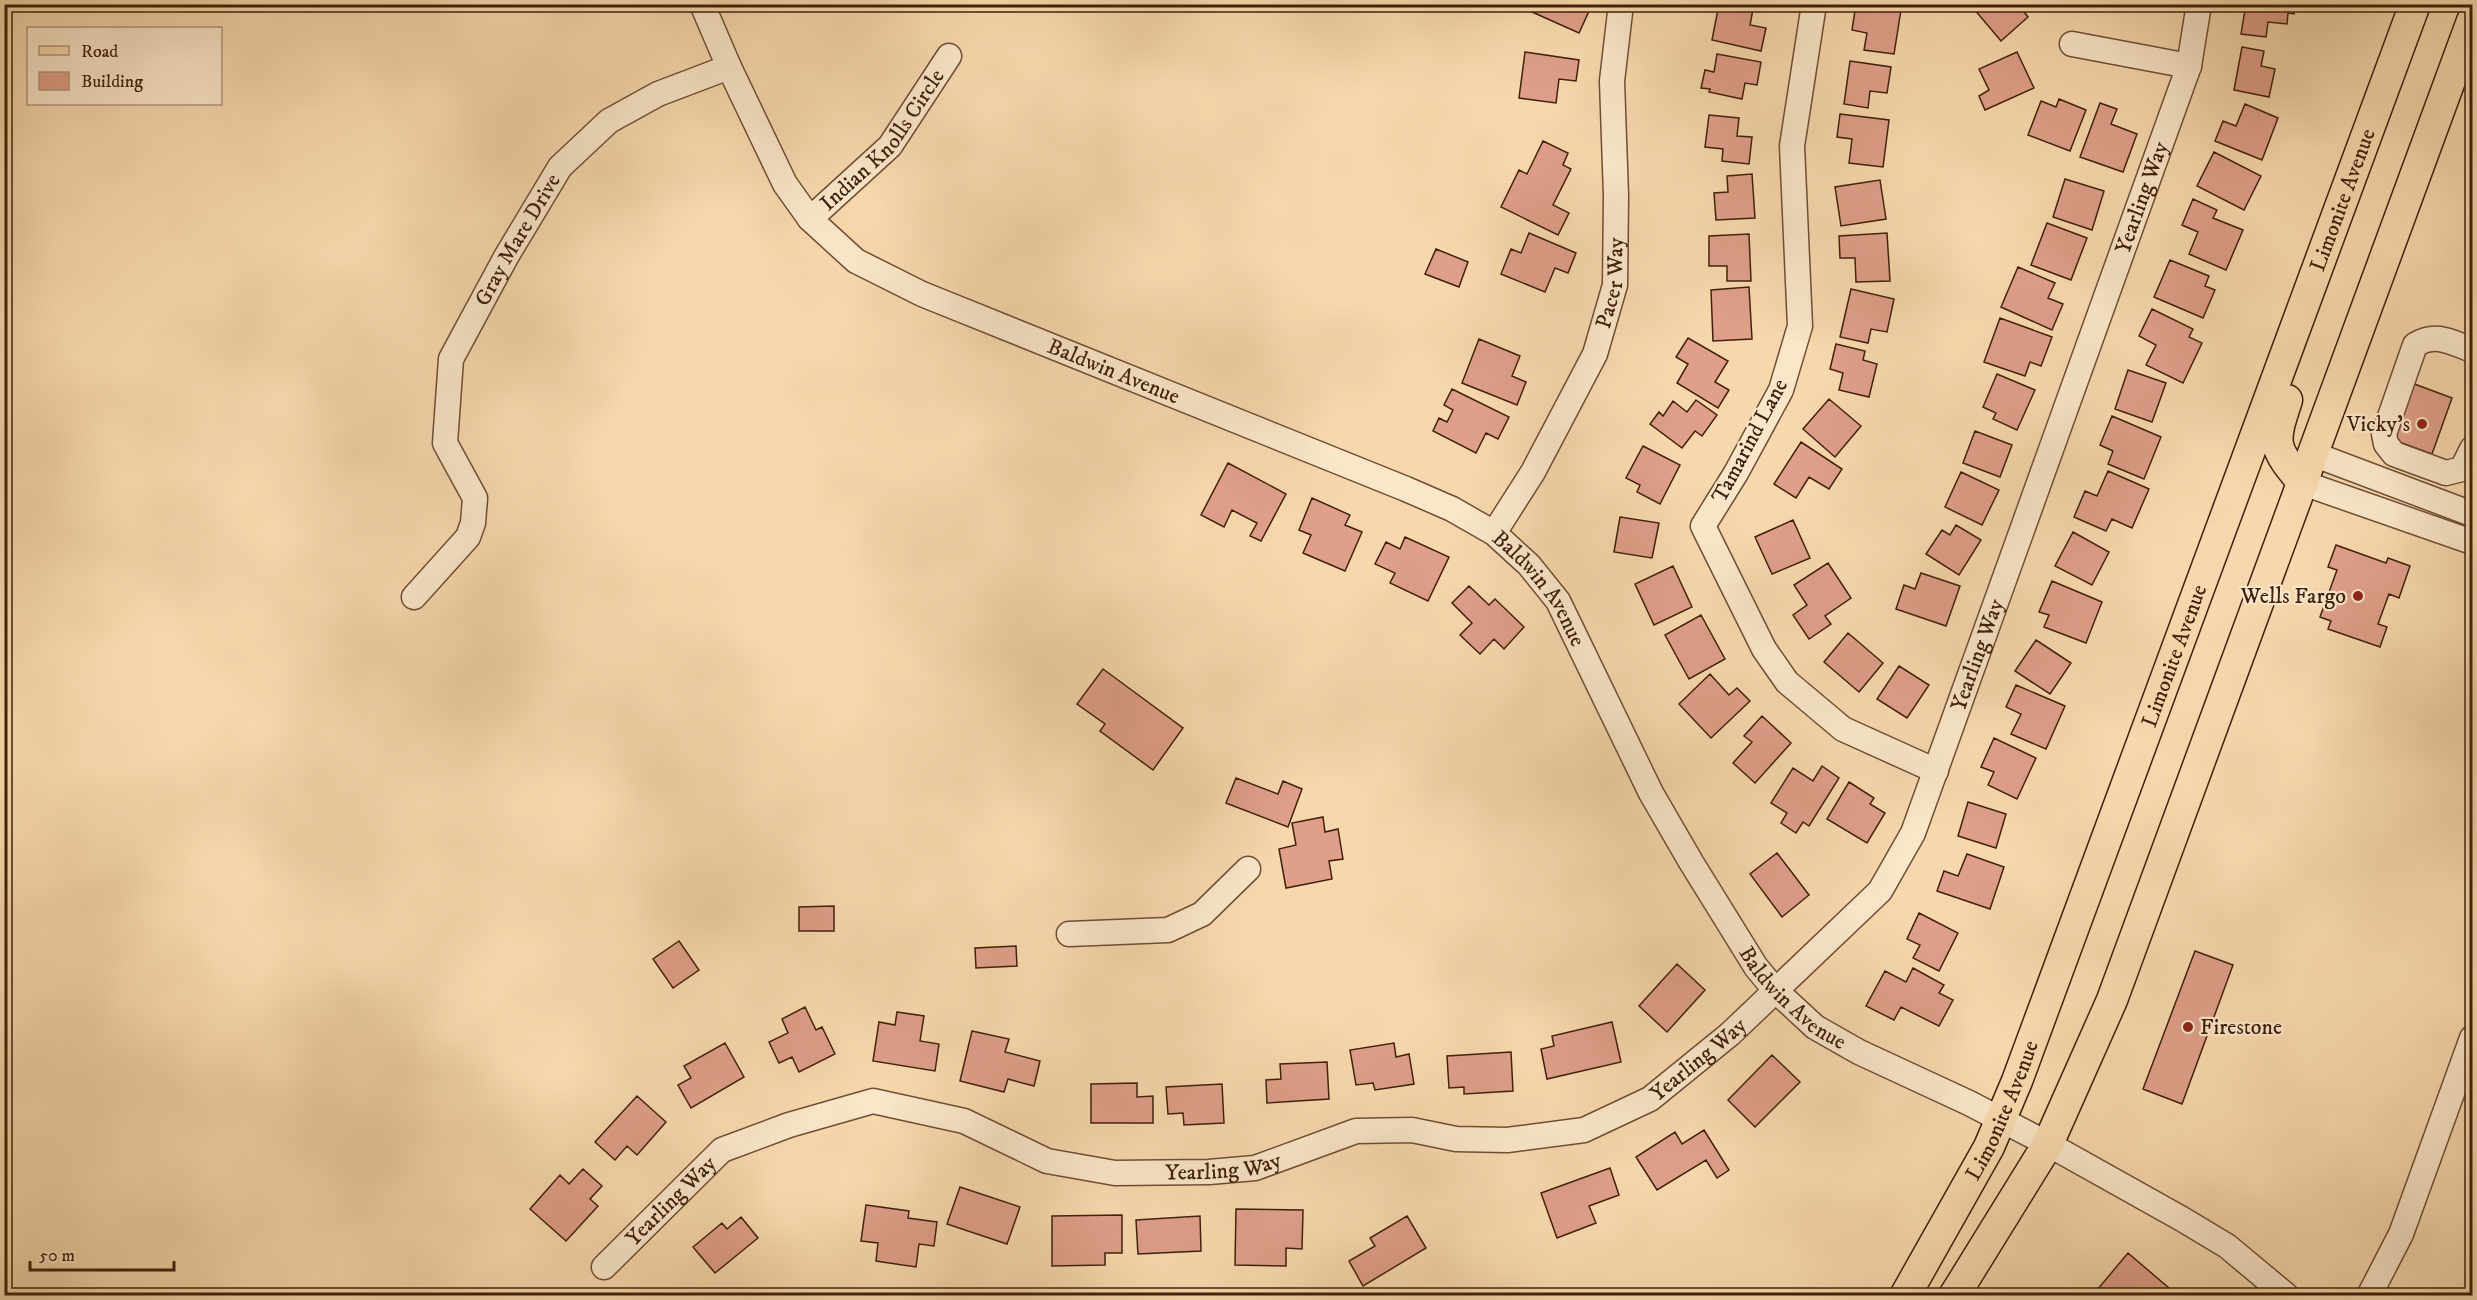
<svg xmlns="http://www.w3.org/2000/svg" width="2477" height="1300" font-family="'IM FELL DW Pica',serif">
  <rect width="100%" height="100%" fill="#f7d8ac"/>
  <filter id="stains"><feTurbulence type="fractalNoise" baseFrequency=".00333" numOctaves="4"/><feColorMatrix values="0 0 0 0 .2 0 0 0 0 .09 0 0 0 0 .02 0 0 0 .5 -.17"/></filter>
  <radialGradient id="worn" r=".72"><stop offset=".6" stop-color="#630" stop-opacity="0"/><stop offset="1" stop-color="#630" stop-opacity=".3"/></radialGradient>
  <path fill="#df9f89" stroke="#40200d" stroke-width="1.5" d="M1533 4H1574L1589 11 1579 33 1530 11Z
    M1719 4H1754L1750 25 1766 28 1761 51 1712 40Z
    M1856 4 1901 10 1894 54 1864 50 1867 33 1852 30Z
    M1979 4H2018L2028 17 2001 41 1974 9Z
    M2246 4H2295L2294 14 2288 13 2287 24 2268 22 2266 37 2241 34Z
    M2242 47 2264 51 2261 66 2275 69 2269 97 2234 90Z
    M1525 52 1579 60 1576 81 1559 79 1556 103 1519 98Z
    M2017 52 2034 88 1985 110 1979 96 1989 90 1979 69Z
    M1717 54 1761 62 1757 85 1745 83 1742 99 1709 92 1710 89 1701 88 1705 70 1714 72Z
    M1850 61 1891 67 1887 93 1870 91 1868 108 1844 104Z
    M2059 99 2086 110 2070 151 2028 135 2041 101 2056 107Z
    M2100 103 2117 109 2111 124 2137 134 2123 172 2080 157Z
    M2245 104 2278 118 2262 160 2215 141 2223 121 2236 126Z
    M1840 114 1889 120 1883 167 1849 163 1852 139 1837 137Z
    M1709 115 1739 118 1737 136 1752 137 1749 164 1722 161 1723 149 1705 147Z
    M1543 141 1568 153 1563 165 1571 169 1553 205 1569 213 1558 235 1501 207 1519 170 1527 174Z
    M2214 152 2261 176 2244 210 2197 186Z
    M1752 174 1755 218 1716 220 1714 193 1728 192 1727 176Z
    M2065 179 2104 191 2092 230 2053 217Z
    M1880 180 1886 219 1841 226 1835 187Z
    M2193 199 2217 210 2213 218 2243 230 2226 270 2189 254 2198 232 2182 225Z
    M2047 223 2087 238 2071 280 2031 265Z
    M1529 233 1576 253 1568 273 1555 268 1545 292 1501 274 1511 249 1521 253Z
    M1887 233 1890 281 1856 282 1855 258H1840L1839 236Z
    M1749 234 1751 281H1727V266H1709V236Z
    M1436 249 1468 262 1459 287 1425 274Z
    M2170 260 2209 276 2205 286 2215 290 2203 318 2154 297Z
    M2018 267 2055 283 2048 298 2063 304 2052 330 2001 307Z
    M1749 287 1752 339 1713 341 1711 290Z
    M1851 289 1894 299 1887 332 1871 329 1868 343 1840 337Z
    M2152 309 2193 329 2189 337 2202 343 2183 383 2146 365 2156 345 2139 336Z
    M2000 318 2052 337 2041 366 2030 362 2025 376 1984 362Z
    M1688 338 1728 361 1715 382 1729 390 1718 408 1677 383 1688 364 1676 357Z
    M1479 339 1520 356 1512 376 1526 382 1517 405 1462 383Z
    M1836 344 1865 351 1863 360 1877 364 1869 397 1839 390 1843 373 1830 369Z
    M2128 370 2166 383 2152 422 2115 409Z
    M1997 374 2035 390 2017 430 1993 419 1996 413 1983 407Z
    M2409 382 2452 398 2432 454 2388 438Z
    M1452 389 1509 417 1498 439 1486 433 1476 453 1433 431 1439 418 1447 422 1453 410 1444 405Z
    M1829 399 1861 426 1835 457 1803 429Z
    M1696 400 1717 415 1702 436 1695 431 1682 448 1650 424 1659 412 1663 416 1673 401 1687 412Z
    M2112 416 2161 437 2144 479 2108 464 2113 451 2100 445Z
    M1975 431 2012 445 2000 477 1963 463Z
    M1801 442 1842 469 1829 489 1809 477 1796 498 1774 484Z
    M1643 446 1680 465 1660 504 1637 492 1640 485 1626 478Z
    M1228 463 1286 494 1261 541 1250 536 1257 523 1232 510 1224 527 1201 515Z
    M2108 471 2149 489 2132 528 2112 519 2106 531 2074 517 2085 491 2097 496Z
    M1961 472 1999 490 1982 525 1945 507Z
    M1312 498 1350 515 1345 525 1362 532 1345 571 1303 553 1311 535 1299 530Z
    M1620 517 1659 523 1652 558 1614 552Z
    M1793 520 1810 558 1772 574 1755 537Z
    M1956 525 1981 540 1959 575 1926 554 1942 530 1950 535Z
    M2073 532 2109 552 2092 585 2055 566Z
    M1405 537 1449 557 1428 601 1390 583 1395 573 1375 564 1386 542 1400 549Z
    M2336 545 2386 563 2388 558 2410 566 2399 598 2389 594 2378 624 2387 627 2380 647 2328 629 2331 621 2320 617 2337 570 2328 567Z
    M1828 563 1851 598 1825 616 1831 624 1809 639 1793 615 1807 605 1794 585Z
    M1673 566 1692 607 1654 625 1635 584Z
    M1921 573 1960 586 1946 626 1896 609 1904 585 1915 589Z
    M2052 581 2102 602 2086 643 2044 627 2049 615 2039 612Z
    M1469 586 1489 605 1495 599 1524 627 1504 649 1494 639 1480 654 1460 635 1472 623 1452 603Z
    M1701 615 1725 659 1689 679 1665 635Z
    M1848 633 1883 663 1859 692 1824 662Z
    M2036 640 2071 663 2050 694 2015 671Z
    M1899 666 1929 685 1907 718 1877 699Z
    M1103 669 1183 728 1153 770 1100 731 1105 724 1077 704Z
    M1710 674 1729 695 1737 688 1750 701 1711 738 1679 704Z
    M2016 685 2065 706 2046 749 2011 734 2021 714 2006 707Z
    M1762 716 1791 743 1755 783 1733 763 1752 742 1744 736Z
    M1994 738 2036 758 2017 799 1988 785 1994 772 1981 767Z
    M1822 766 1839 778 1809 826 1803 822 1796 833 1781 823 1787 813 1771 803 1793 768 1813 781Z
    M1236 778 1278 794 1283 781 1302 789 1288 827 1226 803Z
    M1849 782 1874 798 1870 804 1885 813 1867 843 1827 819Z
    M1968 802 2006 814 1996 848 1958 836Z
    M1323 817 1325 832 1338 829 1343 859 1329 861 1332 879 1286 888 1279 849 1296 845 1292 823Z
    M1777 853 1809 895 1782 917 1750 874Z
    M1967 854 2004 867 1990 909 1937 891 1944 871 1958 876Z
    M834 906V931H799V907Z
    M1919 913 1958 933 1939 971 1913 958 1920 945 1907 939Z
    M679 941 699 970 673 988 653 959Z
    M1016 946 1017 966 976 968 975 948Z
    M2195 951 2233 965 2182 1104 2143 1089Z
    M1677 964 1705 990 1667 1032 1639 1006Z
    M1913 968 1944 985 1939 993 1953 1000 1939 1026 1901 1007 1894 1020 1866 1006 1885 971 1906 982Z
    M805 1007 816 1030 822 1027 835 1054 799 1072 792 1057 779 1063 769 1042 788 1033 782 1019Z
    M897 1012 924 1016 920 1041 939 1044 935 1071 873 1061 879 1022 895 1025Z
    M1612 1022 1621 1062 1547 1079 1541 1049 1554 1046 1552 1036Z
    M972 1031 1009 1039 1005 1052 1040 1061 1034 1086 1008 1079 1004 1092 960 1081Z
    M725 1043 744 1077 691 1108 678 1085 691 1078 684 1066Z
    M1394 1043 1396 1057 1409 1054 1414 1084 1375 1090 1373 1083 1356 1085 1350 1050Z
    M1511 1052 1513 1091 1464 1094V1087L1449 1088 1447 1056Z
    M1772 1055 1800 1082 1755 1127 1728 1100Z
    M1327 1062 1329 1099 1267 1103 1266 1080 1281 1079 1280 1064Z
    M1137 1083V1097L1153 1096V1123H1091V1084Z
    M1222 1084 1224 1123 1184 1125 1183 1113 1168 1114 1166 1087Z
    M637 1096 666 1122 637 1155 627 1146 615 1160 595 1142Z
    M1704 1130 1729 1170 1717 1178 1706 1160 1657 1190 1636 1157 1675 1132 1682 1144Z
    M1610 1168 1619 1195 1589 1206 1596 1223 1557 1238 1541 1193Z
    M583 1169 602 1186 590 1199 598 1206 566 1241 530 1209 560 1175 569 1184Z
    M960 1187 1020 1207 1007 1244 947 1224Z
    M866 1205 909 1211 908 1218 937 1222 934 1246 919 1244 916 1267 876 1261 878 1243 861 1241Z
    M1236 1209 1303 1210 1302 1249 1286 1248V1266L1235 1265Z
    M1122 1215V1253H1105V1265L1052 1266V1216Z
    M1200 1216 1201 1251 1138 1254 1136 1220Z
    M1407 1216 1426 1248 1363 1286 1349 1261 1375 1246 1370 1238Z
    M741 1217 758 1238 715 1273 693 1247 722 1223 727 1229Z
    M2128 1253 2176 1294 2174 1296H2092Z"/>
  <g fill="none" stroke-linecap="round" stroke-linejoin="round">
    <g stroke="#6e4e35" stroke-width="27">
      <g id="minor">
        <path id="s1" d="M702 4 729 67 785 184 810 219 856 261 922 294 1406 489 1452 509 1494 533 1529 565 1558 601 1651 793 1691 862 1756 967 1775 990 1815 1027 1859 1052 1969 1103 2048 1144 2182 1219 2227 1246 2287 1296"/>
        <path d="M1814 4 1792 146 1800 326 1781 390 1736 473 1703 526 1764 649 1787 682 1843 729 1936 771"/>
        <path d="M2072 44 2189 66"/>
        <path id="s2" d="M810 219 890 146 949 56"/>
        <path d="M2472 449 2462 469 2446 473 2394 454 2386 444 2384 434 2415 345C2436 332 2451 342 2472 350"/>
        <path d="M2313 454 2472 514"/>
        <path d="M2303 483 2472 542"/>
        <path id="s3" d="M1494 533 1533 472 1595 354 1615 285 1616 196 1612 81 1621 4"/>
        <path id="s4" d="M414 597 468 537 473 523 475 498 445 443 451 359 506 257 560 167 609 121 658 94 729 67"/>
        <path d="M1069 934 1168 930 1202 914 1248 869"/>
        <path id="s5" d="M604 1267 722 1150 789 1125 873 1101 964 1121 1047 1161 1115 1173 1209 1172 1255 1168 1356 1131 1412 1130 1456 1139 1507 1140 1584 1130 1650 1099 1730 1034 1880 891 1913 833 2189 66 2199 4"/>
        <path d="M2369 1296 2401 1234 2472 1038"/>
      </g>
    </g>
    <g stroke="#40200d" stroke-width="33">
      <g id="major">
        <path d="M2287 400C2272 445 2273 447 2303 483"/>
        <path id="s6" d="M1905 1296 1989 1147 2017 1081 2415 4"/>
        <path d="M1954 1296 2048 1144 2112 1000 2472 21"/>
      </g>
    </g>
    <use href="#minor" stroke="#fae6c9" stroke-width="24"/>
    <use href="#major" stroke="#f7d8ac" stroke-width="30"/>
  </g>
  <g fill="#8f2418" stroke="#fae6c9" stroke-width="2">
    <circle cx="2422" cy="424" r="6"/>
    <circle cx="2358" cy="596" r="6"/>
    <circle cx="2188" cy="1027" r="6"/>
  </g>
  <g text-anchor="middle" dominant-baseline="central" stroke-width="4.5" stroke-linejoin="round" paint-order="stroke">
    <g font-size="22" fill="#40200d" stroke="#fae6c9">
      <text stroke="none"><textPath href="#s2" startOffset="108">Indian Knolls Circle</textPath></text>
      <text stroke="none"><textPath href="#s5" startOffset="2182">Yearling Way</textPath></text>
      <text stroke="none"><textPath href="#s6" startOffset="1182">Limonite Avenue</textPath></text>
      <text stroke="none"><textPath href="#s4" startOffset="404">Gray Mare Drive</textPath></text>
      <text stroke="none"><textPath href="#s3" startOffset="279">Pacer Way</textPath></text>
      <text stroke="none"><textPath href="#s1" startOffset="584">Baldwin Avenue</textPath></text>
      <text transform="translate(1750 441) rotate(-62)">Tamarind Lane</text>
      <text stroke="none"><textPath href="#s1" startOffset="1070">Baldwin Avenue</textPath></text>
      <text stroke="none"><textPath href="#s5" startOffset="1696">Yearling Way</textPath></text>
      <text stroke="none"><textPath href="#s6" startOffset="696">Limonite Avenue</textPath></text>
      <text stroke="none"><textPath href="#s1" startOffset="1556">Baldwin Avenue</textPath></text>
      <text stroke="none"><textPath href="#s5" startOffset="1192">Yearling Way</textPath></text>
      <text stroke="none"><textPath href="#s6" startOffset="210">Limonite Avenue</textPath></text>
      <text stroke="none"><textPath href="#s5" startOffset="688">Yearling Way</textPath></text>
      <text stroke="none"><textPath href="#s5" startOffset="94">Yearling Way</textPath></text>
    </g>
    <g font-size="22" fill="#40200d" stroke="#fae6c9" text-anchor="end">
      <text x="2410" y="424">Vicky's</text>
      <text x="2346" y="596">Wells Fargo</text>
      <text x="2200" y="1027" text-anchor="start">Firestone</text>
    </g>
  </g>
  <rect width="2477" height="1300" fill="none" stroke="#f7d8ac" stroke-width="24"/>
  <rect x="6" y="6" width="2465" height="1288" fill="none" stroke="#40200d" stroke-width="3"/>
  <rect x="12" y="12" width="2453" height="1276" fill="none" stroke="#40200d" stroke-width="1.5"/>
  <rect x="27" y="27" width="195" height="78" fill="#fae6c9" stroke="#b0977e" stroke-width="1.5"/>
  <rect x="39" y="46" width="30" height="9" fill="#f7d8ac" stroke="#b0977e" stroke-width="1.5"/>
  <text x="81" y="57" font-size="18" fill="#40200d">Road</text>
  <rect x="39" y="72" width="30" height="18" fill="#df9f89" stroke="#b0977e" stroke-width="1.5"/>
  <text x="81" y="87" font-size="18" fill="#40200d">Building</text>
  <path d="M30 1261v9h144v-9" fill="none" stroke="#40200d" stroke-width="3"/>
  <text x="39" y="1261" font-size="18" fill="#40200d" stroke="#fae6c9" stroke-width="4.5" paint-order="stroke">50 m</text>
  <rect width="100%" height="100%" filter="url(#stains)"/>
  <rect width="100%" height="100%" fill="url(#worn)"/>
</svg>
